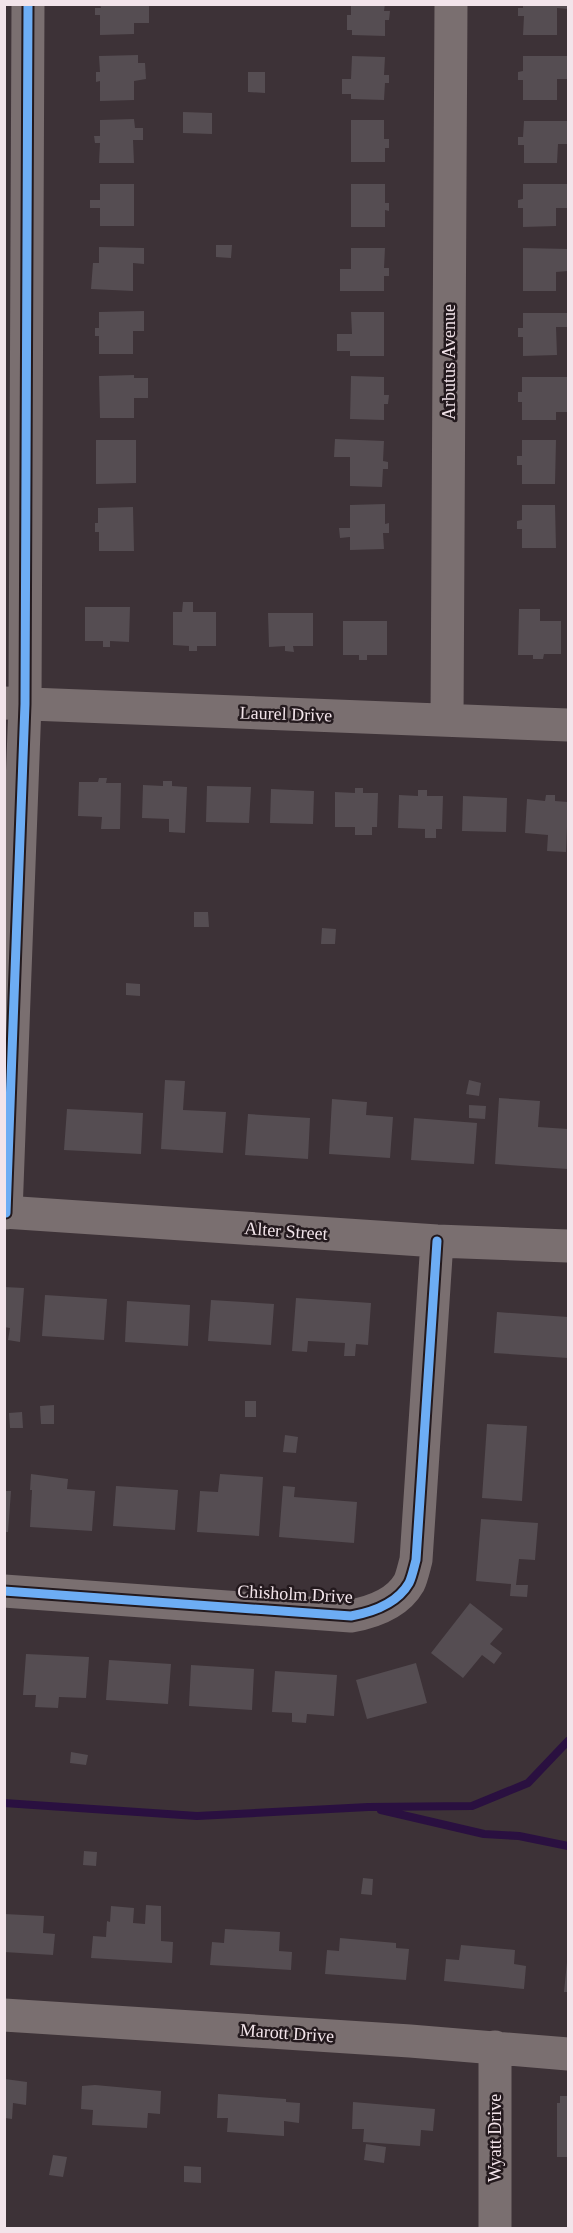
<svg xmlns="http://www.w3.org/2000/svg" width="573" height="2233" font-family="'Times New Roman',serif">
  <rect width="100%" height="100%" fill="#3d3237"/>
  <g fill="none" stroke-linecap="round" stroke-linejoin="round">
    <path stroke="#2a1040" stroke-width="8" d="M4 1803 197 1816 368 1807 472 1806 528 1783 568 1741
      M381 1810 484 1834 519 1836 568 1846"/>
  </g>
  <path fill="#554d52" d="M100 4H149V23H134V34L100 35V15H95V8H101Z
    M351 4H385L384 11H390L389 20H385V36L352 35V30H347V15H351Z
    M523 4H568V9L557 8V35H523L524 16H518V8H523Z
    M138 55V63H145L146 79 134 81V100L100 101V81L96 82V72H100L99 56Z
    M352 56 385 57 384 75H389V83H385L384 100 351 99V94H342V79H351Z
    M523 56H568V79H557V100H523V80H518V72L523 71Z
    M248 72H265V93L248 92Z
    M183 112 212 113V134L183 133Z
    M134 119 135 128H143V140H133L134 163H99L100 143H95L94 136H100V120Z
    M351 120H384V139H389V148H385V162H351Z
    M524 121H568V144H558L557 163H524V145H518V137H523Z
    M100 184H134V226H100V208H90V200H100Z
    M351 184H385V203H389V211L385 210V227H351Z
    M523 184H568V208H556V226L523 227V208H518V200L523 199Z
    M216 245H232L231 258 216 257Z
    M99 247 144 248V264L133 263V291L91 289 93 263H99Z
    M351 248H385L384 268H389V276H384V291H340V269H351Z
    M523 248 568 249V271L556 272V291H523Z
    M144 311V331H133V354H99V336H95V328H99V312Z
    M351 312H384V356H350V351H337V334H352Z
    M523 313H568V327H556L557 355 523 356V337H518V328H523Z
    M134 375V378H148V398H134V418H100L99 376Z
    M351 376 384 377V395H389L388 404H384V420L350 419Z
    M522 377H568V412H556V420H522V402H518V392H522Z
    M335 439 384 441 383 461 388 462V469H383L382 487 350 486V457H334Z
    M96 440H136V483L96 484Z
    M522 440H556L555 484H522V465H517V456H522Z
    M385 504V524L389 523V533H383L384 549 350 550V537L340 538 339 528H350V505Z
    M522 505H555L556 548H522V529H517V521L522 520Z
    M133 507 134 551H99V532H95V523H98V508Z
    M183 602H193V612H216V646H197V651H189V646L173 645V612H182Z
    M85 607H130L129 642 110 641V647H103V641H85Z
    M519 609H540V621H561V654H544L543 659H533V655H518Z
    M268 613H313V646H293L294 652 285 651V646L269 647Z
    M343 621H387V655H367V660H359V655H343Z
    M99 778H107L106 783H121L120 829H101L102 817 78 816 79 782H98Z
    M163 781H172V786L187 787 185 833 169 832V819L142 818 143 785 163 786Z
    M207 786 251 787 249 823 206 822Z
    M355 788H363V793H378L377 827H372V835H355V827H335V792L355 793Z
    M271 789 314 791 313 824 270 823Z
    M418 790H427V796H443L442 829H436V838H425V829L398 828 399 795 418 796Z
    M546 795H555V801L568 802 566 852 547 851 548 835 525 833 527 799 545 801Z
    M463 796 507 798 506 832 462 831Z
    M194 912H208L209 927H194Z
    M322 928 336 929 335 944H321Z
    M126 983 140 984V996L126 995Z
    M165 1080 185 1081 183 1110 226 1112 223 1153 161 1149Z
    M469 1080 481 1083 479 1096 466 1094Z
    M499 1098 540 1101 538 1127 568 1129V1169L495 1164Z
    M332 1099 367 1102 366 1115 393 1117 390 1158 329 1154Z
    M469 1105 486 1106 485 1119 469 1118Z
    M67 1109 143 1113 141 1154 64 1150Z
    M248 1114 310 1118 308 1159 245 1155Z
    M414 1118 477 1123 474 1164 411 1160Z
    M4 1287 24 1288 20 1342 8 1340 10 1328 4 1327Z
    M45 1295 107 1299 104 1340 42 1336Z
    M296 1298 371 1303 368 1345 356 1344 355 1356H344L345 1343 308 1341 307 1352 292 1351Z
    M211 1300 274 1304 271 1345 208 1341Z
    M127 1301 190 1305 188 1346 125 1342Z
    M497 1312 568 1317V1358L494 1353Z
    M245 1401H256V1417H245Z
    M54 1405V1424H41L40 1406Z
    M22 1412 23 1428H10L9 1413Z
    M487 1424 527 1426 522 1501 482 1498Z
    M285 1435 298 1437 296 1453 283 1452Z
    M31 1474 68 1479 67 1489 95 1491 92 1531 30 1527 32 1490H30Z
    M220 1474 263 1477 259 1536 197 1532 200 1491 218 1492Z
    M116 1486 178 1490 175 1530 113 1526Z
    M283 1486 295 1487 294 1497 357 1502 354 1543 279 1537Z
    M4 1491H11L8 1532H4Z
    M481 1519 538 1523 535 1560 519 1559 516 1585H528L527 1597 510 1596 511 1584 476 1581Z
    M470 1603 503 1629 490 1644 502 1653 494 1664 482 1655 463 1678 431 1653Z
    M26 1654 89 1657 86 1698 59 1697 58 1708 35 1707 36 1695H23Z
    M109 1660 171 1664 168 1704 106 1700Z
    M416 1663 427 1703 367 1719 356 1680Z
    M191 1665 254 1669 252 1710 189 1706Z
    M275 1671 337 1675 334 1716 307 1714 306 1723 292 1722V1713L272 1712Z
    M71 1752 88 1755 86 1765 70 1763Z
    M84 1851 97 1852 96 1866 83 1865Z
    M363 1878 373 1879 372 1895 361 1894Z
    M146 1905 161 1906V1941L173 1942 172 1963 91 1958 93 1936 106 1937 107 1921 110 1922 111 1906 134 1908 133 1923 145 1924Z
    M4 1914 44 1916 43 1933 55 1934 53 1955 4 1952Z
    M225 1929 280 1932 279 1951 292 1952 291 1970 210 1965 212 1942 224 1943Z
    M340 1938 396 1943V1948L409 1949 406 1980 325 1974 327 1950 339 1951Z
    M461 1945 515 1950 514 1964 526 1966 524 1989 444 1981 446 1959 459 1960Z
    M567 1962H568V1992H564Z
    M5 2079 27 2082 26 2105 13 2103 12 2119 5 2118Z
    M95 2085 161 2091 160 2114 148 2113 147 2128 92 2125 93 2110 81 2109 82 2086Z
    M218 2094 286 2099V2102L300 2103 299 2123 284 2121V2136L227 2132 228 2118H217Z
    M560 2096H568V2157H557V2103H560Z
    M353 2102 435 2109 433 2131 421 2130 420 2146 363 2142 364 2129H352Z
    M366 2144 386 2147 384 2163 364 2160Z
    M53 2155 67 2157 63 2177 49 2175Z
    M184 2166 201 2167V2183L184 2182Z"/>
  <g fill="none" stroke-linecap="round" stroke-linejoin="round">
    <path stroke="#7a6f70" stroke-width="33" d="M4 703 568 725
      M447 720 451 4
      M4 1212 437 1241 568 1246
      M6 1213 25 704 28 4
      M4 1591 351 1616C373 1612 397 1604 409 1583 412 1577 414 1567 416 1560L437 1241
      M4 2015 410 2041 568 2054
      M495 2228V2047"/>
    <g stroke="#23191d" stroke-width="13">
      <path id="cycleway" d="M6 1213 25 704 28 4
        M4 1591 351 1616C373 1612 397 1604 409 1583 412 1577 414 1567 416 1560L437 1241"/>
    </g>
    <use href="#cycleway" stroke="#6dadf4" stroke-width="9"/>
  </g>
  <g text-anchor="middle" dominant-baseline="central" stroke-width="5" stroke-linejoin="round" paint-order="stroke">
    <g font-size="18" fill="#f2e4ea" stroke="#23191d">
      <text transform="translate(449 362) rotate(-90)">Arbutus Avenue</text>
      <text transform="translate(286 714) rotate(2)">Laurel Drive</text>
      <text transform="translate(286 1231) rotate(4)">Alter Street</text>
      <text transform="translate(295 1594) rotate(3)">Chisholm Drive</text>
      <text transform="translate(287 2033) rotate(4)">Marott Drive</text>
      <text transform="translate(495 2138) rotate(-90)">Wyatt Drive</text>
    </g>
  </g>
  <rect width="573" height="2233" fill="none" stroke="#f2e4ea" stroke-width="12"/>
</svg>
